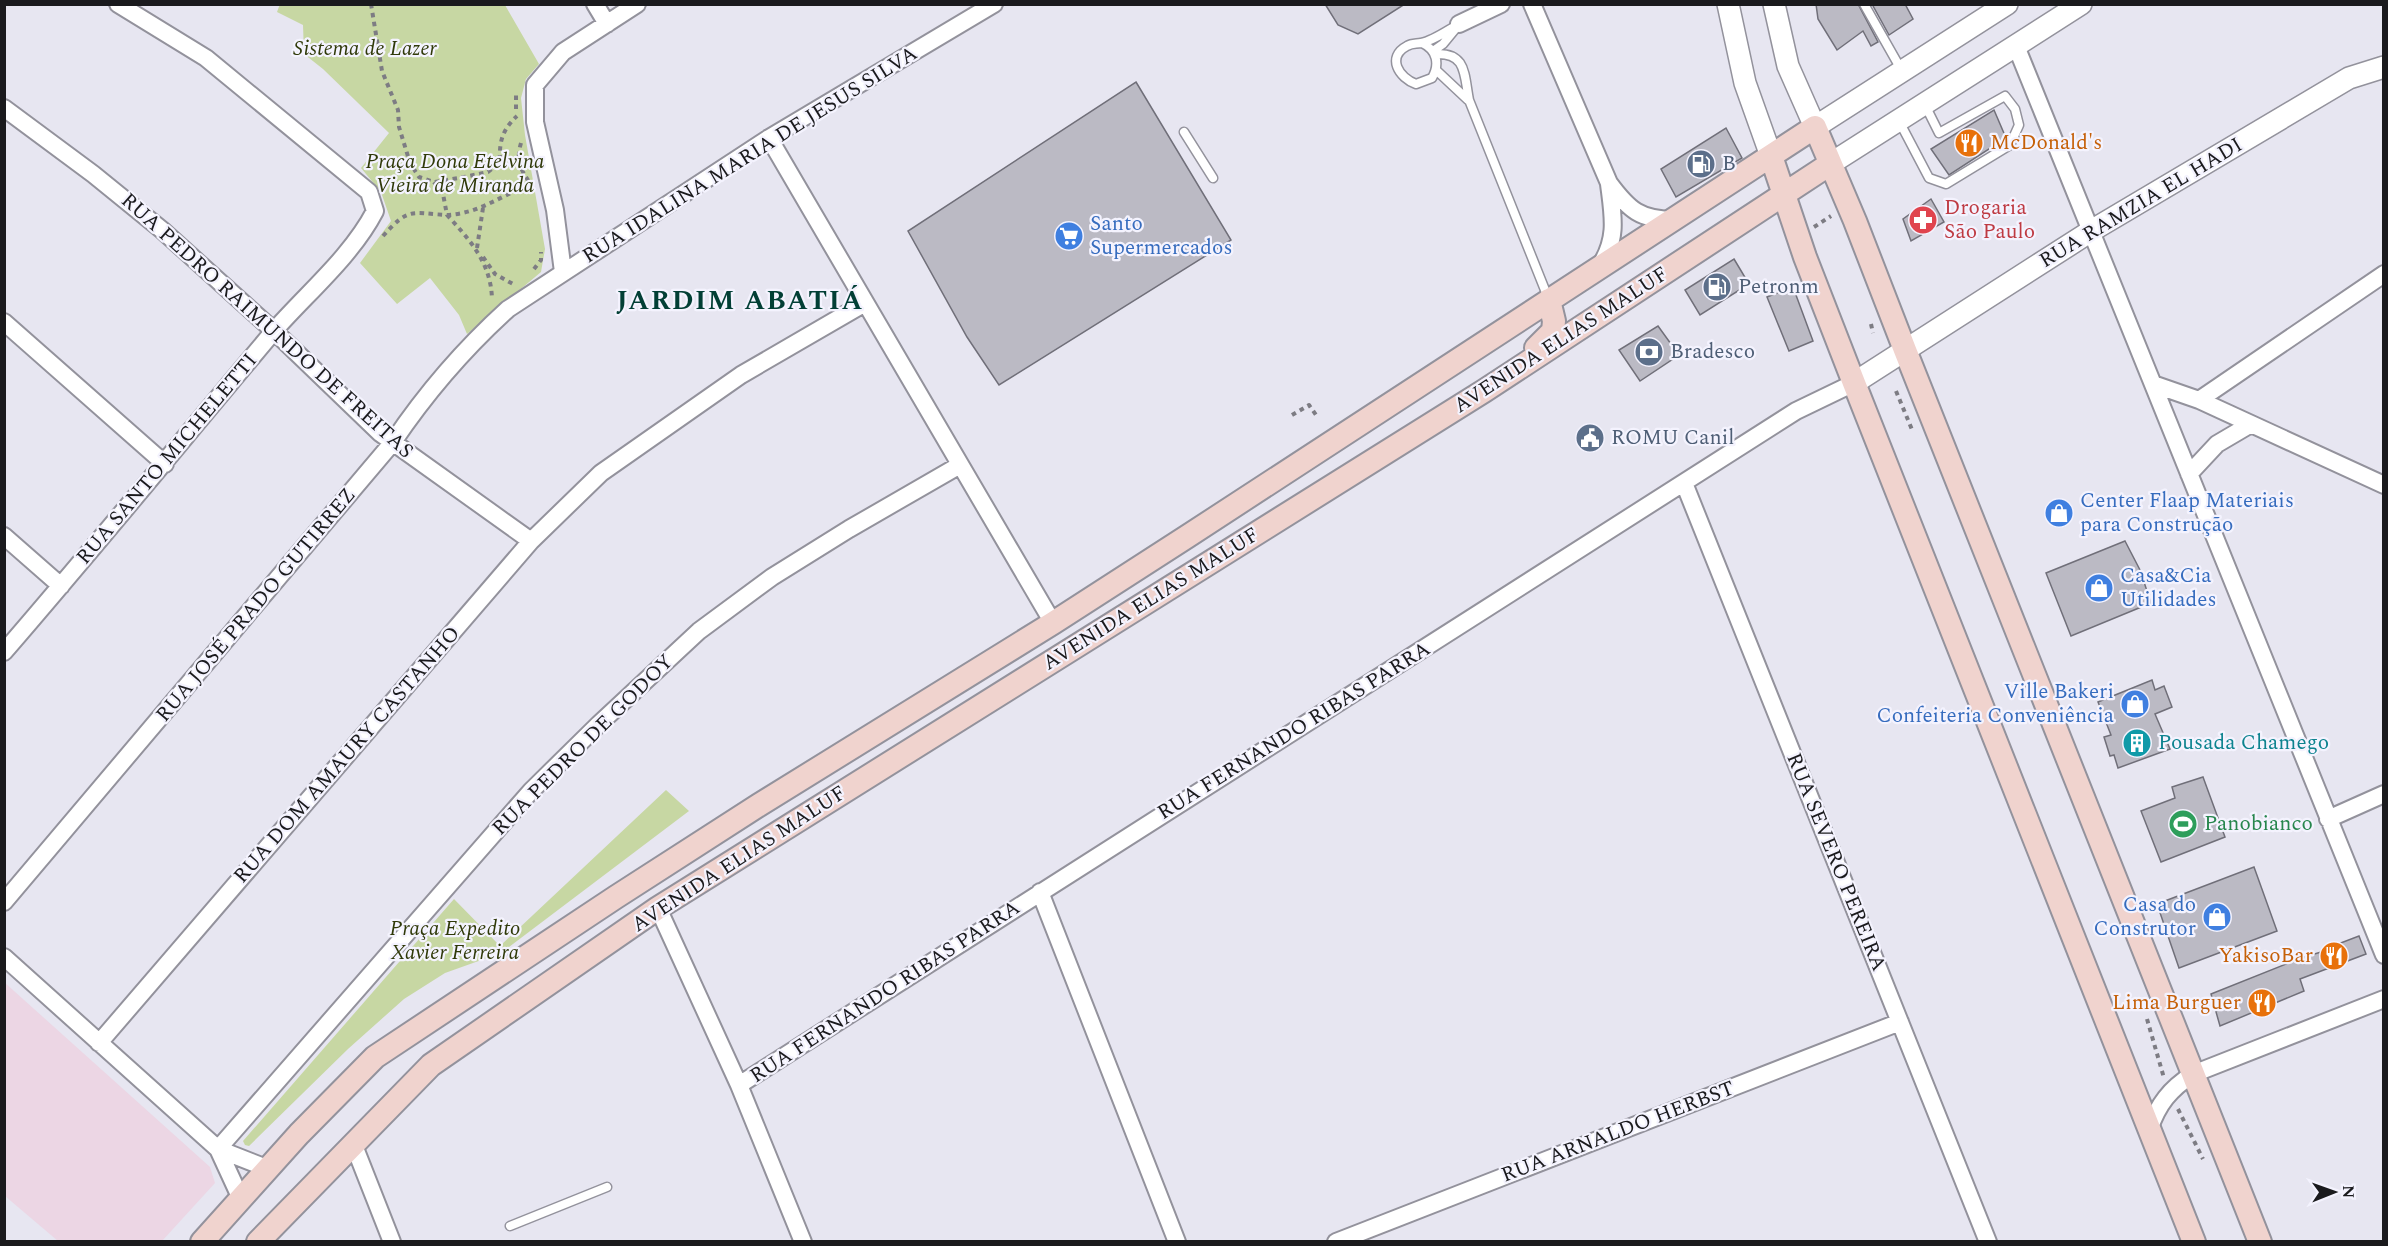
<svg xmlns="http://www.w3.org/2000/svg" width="2388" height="1246" font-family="Spectral,serif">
  <rect width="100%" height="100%" fill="#e7e6f1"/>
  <path fill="#ecd6e4" d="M4 982 210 1167 215 1183 162 1241H58L5 1196Z"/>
  <path fill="#c7d7a3" d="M280 4 505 5 539 64 526 79 521 98 525 135 545 249 541 272 467 334 459 315 430 278 397 304 360 263 391 221 381 192 361 168 389 133 323 69 304 54 303 25 277 12Z
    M666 790 689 811 501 953 445 973 404 999 348 1049 249 1146 245 1145 243 1141 454 899 500 946Z"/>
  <path fill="#bbbac4" stroke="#706f79" stroke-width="1.5" d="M1325 4H1405L1358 34 1338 25Z
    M1816 4H1858L1878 42 1871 46 1863 31 1837 50 1818 19Z
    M1872 4H1905L1913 19 1889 35Z
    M1136 82 1231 240 999 385 967 337 908 231Z
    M1994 110 2006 138 1949 175 1931 149Z
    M1726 128 1742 158 1676 197 1661 169Z
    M1931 199 1944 222 1911 241 1903 219Z
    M1734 259 1749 284 1700 315 1685 290Z
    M1793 287 1813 341 1789 351 1767 297Z
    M1658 326 1679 355 1640 381 1619 350Z
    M2125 541 2140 570 2151 603 2071 636 2046 573Z
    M2152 680 2155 690 2164 686 2172 707 2155 714 2170 749 2118 768 2114 755 2110 756 2104 737 2111 735 2098 702Z
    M2203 777 2225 837 2161 862 2141 811 2175 798 2172 787Z
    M2254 867 2277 931 2179 968 2157 904Z
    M2359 936 2366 954 2300 979 2304 991 2220 1026 2211 994 2301 958 2338 947V944Z"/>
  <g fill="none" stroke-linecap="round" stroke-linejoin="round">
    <g stroke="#93929c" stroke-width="11">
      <path id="service" d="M1864 4 1902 71
        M1422 43C1437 50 1440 64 1432 78L1416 84C1399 78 1386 57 1407 46 1412 43 1416 44 1421 43 1433 41 1448 30 1459 24
        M1433 51 1443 44 1457 27
        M1435 54C1467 52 1464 75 1469 100L1549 300
        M1436 70 1468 100
        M1899 121 1929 178 1946 184 2010 145 2019 125 2015 109 2005 96 1939 133 1925 105
        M1184 132 1213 178
        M510 1226 607 1187"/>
    </g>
    <g stroke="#93929c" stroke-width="20">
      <path id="minor" d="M595 4 607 24
        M1532 4 1609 183C1629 210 1640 220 1675 220
        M1459 24 1501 4
        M2016 46 2384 955
        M4 108 93 174 162 230 274 331 380 433 531 541
        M769 138 1053 623
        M1600 266C1618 238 1613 216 1609 184
        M563 272 555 210 535 122V85L563 52 637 4
        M4 322 165 464
        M2153 384 2199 400 2384 485
        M2199 400 2384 274
        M2189 474 2217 444 2251 424
        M1684 483 1988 1242
        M4 536 61 586
        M4 652C95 547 183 439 273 332 307 293 351 257 375 211L369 192 206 58 118 4
        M2328 819 2384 794
        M1040 892 1177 1242
        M4 902 393 442C426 393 465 348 508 309L769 138 994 4
        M658 908 739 1085 803 1242
        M4 957 218 1149 269 1169
        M99 1043 531 541 601 473 741 375 865 303
        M739 1085 1796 411 1854 383
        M2149 1130C2158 1104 2170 1089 2193 1074L2384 999
        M353 1143 392 1242
        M218 1149 531 791 599 724 699 631 772 577 849 529 960 465
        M218 1149 241 1199
        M1336 1242 1900 1022"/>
    </g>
    <g stroke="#93929c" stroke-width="24">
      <path id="tertiary" d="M1728 4 1745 83 1771 156
        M1774 4 1788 66 1815 127 2007 4
        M1830 164 2081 4
        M1854 383 2091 231 2349 78 2384 67"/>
    </g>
    <g stroke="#93929c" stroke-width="26">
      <path id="secondary" d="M1771 156 1805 257 1854 383 2194 1242
        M1536 348 1553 331 1554 321 1549 300
        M202 1242 299 1134 375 1057 616 897 759 805 1053 623 1188 536 1815 127 1855 221 1905 350 2260 1242
        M258 1242 431 1065 658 908 1484 391 1830 164"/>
    </g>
    <path stroke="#7d7c83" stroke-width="4" stroke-dasharray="4.5 4.5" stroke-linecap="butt" d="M371 4 382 71 398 110 399 127 410 163 419 177 434 182 464 177 488 172 500 162C499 142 502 130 517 116
      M516 109V93
      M521 143C516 160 520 169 530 183
      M434 182 443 194 447 215C478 214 502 195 531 184
      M1814 227 1831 216
      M383 236C409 207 410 213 447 215 470 240 491 263 492 299
      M477 248 483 208
      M483 257 495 274 513 284
      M534 269 541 260V252
      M1871 324 1873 333
      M1896 391 1913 432
      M1292 415 1309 405 1316 415
      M2147 1019 2164 1078
      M2178 1109 2203 1159"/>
    <use href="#service" stroke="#fff" stroke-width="8"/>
    <use href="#minor" stroke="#fff" stroke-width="16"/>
    <use href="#tertiary" stroke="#fff" stroke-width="21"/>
    <use href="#secondary" stroke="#f0d3ce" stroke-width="22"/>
  </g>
  <defs>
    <g id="restaurant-disc" transform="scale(1.5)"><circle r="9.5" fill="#e8710a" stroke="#f4f3fe"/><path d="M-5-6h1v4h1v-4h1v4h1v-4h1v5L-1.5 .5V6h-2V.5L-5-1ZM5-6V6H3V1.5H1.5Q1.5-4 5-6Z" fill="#fff"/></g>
    <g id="fuel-disc" transform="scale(1.5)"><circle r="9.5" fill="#5c6f8a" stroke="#f4f3fe"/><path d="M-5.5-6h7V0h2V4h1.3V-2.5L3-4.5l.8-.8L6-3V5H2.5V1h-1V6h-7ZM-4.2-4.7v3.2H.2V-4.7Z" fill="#fff"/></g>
    <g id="pharmacy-disc" transform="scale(1.5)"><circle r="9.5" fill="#e0444e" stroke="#f4f3fe"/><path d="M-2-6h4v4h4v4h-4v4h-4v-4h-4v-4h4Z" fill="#fff"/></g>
    <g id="supermarket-disc" transform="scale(1.5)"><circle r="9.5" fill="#3f7fe0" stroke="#f4f3fe"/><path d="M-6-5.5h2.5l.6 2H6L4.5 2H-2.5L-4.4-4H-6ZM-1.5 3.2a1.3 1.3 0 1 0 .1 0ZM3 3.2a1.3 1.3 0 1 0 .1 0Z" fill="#fff"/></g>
    <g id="bank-disc" transform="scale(1.5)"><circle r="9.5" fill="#5c6f8a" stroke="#f4f3fe"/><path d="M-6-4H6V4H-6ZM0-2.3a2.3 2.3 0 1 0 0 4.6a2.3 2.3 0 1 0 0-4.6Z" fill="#fff"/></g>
    <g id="civic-disc" transform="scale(1.5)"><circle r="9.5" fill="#5c6f8a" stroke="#f4f3fe"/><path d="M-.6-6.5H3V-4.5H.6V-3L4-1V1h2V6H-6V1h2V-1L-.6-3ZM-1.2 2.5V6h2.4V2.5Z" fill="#fff"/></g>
    <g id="shop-disc" transform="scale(1.5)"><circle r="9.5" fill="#3f7fe0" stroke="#f4f3fe"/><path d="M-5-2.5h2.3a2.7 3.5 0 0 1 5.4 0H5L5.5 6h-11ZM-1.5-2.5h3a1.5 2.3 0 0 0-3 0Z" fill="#fff"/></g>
    <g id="building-disc" transform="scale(1.5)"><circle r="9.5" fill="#0f9aa8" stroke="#f4f3fe"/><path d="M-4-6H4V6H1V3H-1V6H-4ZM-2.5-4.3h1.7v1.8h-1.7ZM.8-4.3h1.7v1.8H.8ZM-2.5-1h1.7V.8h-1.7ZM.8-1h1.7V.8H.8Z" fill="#fff"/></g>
    <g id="stadium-disc" transform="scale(1.5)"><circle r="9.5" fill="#2e9e5b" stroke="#f4f3fe"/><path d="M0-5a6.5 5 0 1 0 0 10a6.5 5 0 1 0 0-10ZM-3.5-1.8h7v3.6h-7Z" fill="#fff"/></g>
  </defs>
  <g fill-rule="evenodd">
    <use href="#restaurant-disc" x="1969" y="143"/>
    <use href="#fuel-disc" x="1701" y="164"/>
    <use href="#pharmacy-disc" x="1923" y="220"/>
    <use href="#supermarket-disc" x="1069" y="236"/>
    <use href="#fuel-disc" x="1717" y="287"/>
    <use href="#bank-disc" x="1649" y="352"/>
    <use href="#civic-disc" x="1590" y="438"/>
    <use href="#shop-disc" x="2059" y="513"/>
    <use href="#shop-disc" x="2099" y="588"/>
    <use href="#shop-disc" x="2135" y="704"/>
    <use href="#building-disc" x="2137" y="743"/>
    <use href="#stadium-disc" x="2183" y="824"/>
    <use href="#shop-disc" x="2217" y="917"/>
    <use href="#restaurant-disc" x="2334" y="956"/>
    <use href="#restaurant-disc" x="2262" y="1003"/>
  </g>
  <g text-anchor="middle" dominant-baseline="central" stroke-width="4.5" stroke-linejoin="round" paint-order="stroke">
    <g font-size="21" font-style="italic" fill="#2f3908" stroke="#f4f3fe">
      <text x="365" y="49">Sistema de Lazer</text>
      <text x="455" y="162">Praça Dona Etelvina<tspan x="455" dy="24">Vieira de Miranda</tspan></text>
      <text x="455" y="929">Praça Expedito<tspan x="455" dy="24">Xavier Ferreira</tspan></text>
    </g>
    <g font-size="21" fill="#c56008" stroke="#f4f3fe" text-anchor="end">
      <text x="1990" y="143" text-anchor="start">McDonald's</text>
      <text x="2313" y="956">YakisoBar</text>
      <text x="2241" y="1003">Lima Burguer</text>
    </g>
    <g font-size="21" fill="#1a1a1d" stroke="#f4f3fe">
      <text transform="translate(750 155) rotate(-32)">RUA IDALINA MARIA DE JESUS SILVA</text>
      <text transform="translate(2141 203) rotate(-31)">RUA RAMZIA EL HADI</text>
      <text transform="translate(267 326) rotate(42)">RUA PEDRO RAIMUNDO DE FREITAS</text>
      <text transform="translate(1561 340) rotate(-33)">AVENIDA ELIAS MALUF</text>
      <text transform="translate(167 459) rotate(-50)">RUA SANTO MICHELETTI</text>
      <text transform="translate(1151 599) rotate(-32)">AVENIDA ELIAS MALUF</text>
      <text transform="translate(256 605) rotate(-50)">RUA JOSÉ PRADO GUTIRREZ</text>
      <text transform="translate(1294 731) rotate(-32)">RUA FERNANDO RIBAS PARRA</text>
      <text transform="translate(583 745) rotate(-45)">RUA PEDRO DE GODOY</text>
      <text transform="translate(347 755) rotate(-49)">RUA DOM AMAURY CASTANHO</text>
      <text transform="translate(739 859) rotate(-33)">AVENIDA ELIAS MALUF</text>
      <text transform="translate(1836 862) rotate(68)">RUA SEVERO PEREIRA</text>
      <text transform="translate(885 992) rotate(-33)">RUA FERNANDO RIBAS PARRA</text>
      <text transform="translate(1618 1132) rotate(-21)">RUA ARNALDO HERBST</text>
    </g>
    <g font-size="21" fill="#4e5e75" stroke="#f4f3fe" text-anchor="start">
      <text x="1722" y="164">B</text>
      <text x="1738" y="287">Petronm</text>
      <text x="1670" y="352">Bradesco</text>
      <text x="1611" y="438">ROMU Canil</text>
    </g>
    <g font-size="21" fill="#be3a42" stroke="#f4f3fe" text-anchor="start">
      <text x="1944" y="208">Drogaria<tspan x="1944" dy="24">São Paulo</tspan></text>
    </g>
    <g font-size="21" fill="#366cbe" stroke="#f4f3fe" text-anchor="start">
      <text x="1090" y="224">Santo<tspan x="1090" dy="24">Supermercados</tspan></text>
      <text x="2080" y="501">Center Flaap Materiais<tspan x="2080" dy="24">para Construção</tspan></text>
      <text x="2120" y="576">Casa&amp;Cia<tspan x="2120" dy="24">Utilidades</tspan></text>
      <text x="2114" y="692" text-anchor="end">Ville Bakeri<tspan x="2114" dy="24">Confeiteria Conveniência</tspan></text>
      <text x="2196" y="905" text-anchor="end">Casa do<tspan x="2196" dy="24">Construtor</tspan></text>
    </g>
    <g font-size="21" fill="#0d838f" stroke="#f4f3fe" text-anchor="start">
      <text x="2158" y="743">Pousada Chamego</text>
    </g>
    <g font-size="21" fill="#27864d" stroke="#f4f3fe" text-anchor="start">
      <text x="2204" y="824">Panobianco</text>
    </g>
    <g font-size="27" font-weight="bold" letter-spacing="1.5" fill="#023f35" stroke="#f4f3fe">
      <text x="740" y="301">JARDIM ABATIÁ</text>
    </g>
  </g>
  <rect width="2388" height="1246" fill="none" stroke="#1a1a1d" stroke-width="12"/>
  <g transform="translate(2334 1192) rotate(89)" stroke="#f4f3fe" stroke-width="4.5" paint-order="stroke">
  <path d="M0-4.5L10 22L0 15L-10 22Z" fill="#1a1a1d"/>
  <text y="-9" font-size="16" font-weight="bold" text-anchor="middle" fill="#1a1a1d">N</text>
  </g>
</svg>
